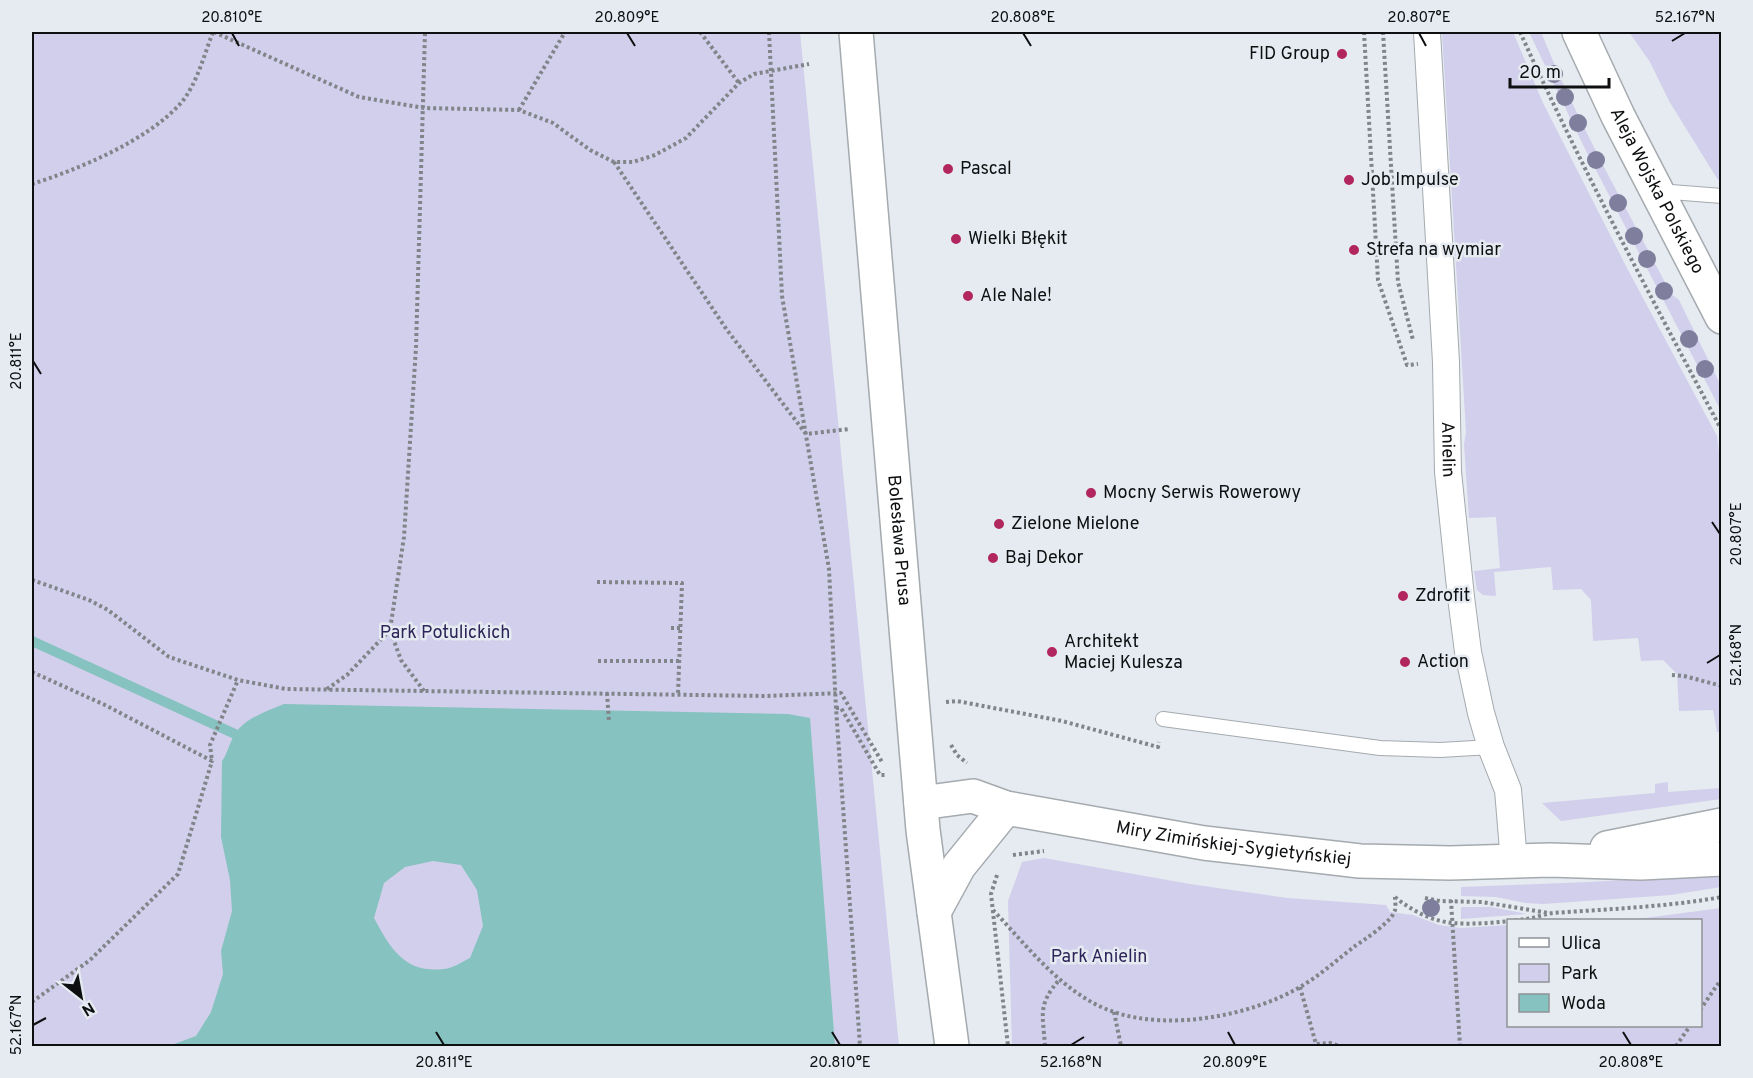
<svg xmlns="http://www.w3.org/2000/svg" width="1753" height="1078" font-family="Overpass,sans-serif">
  <rect width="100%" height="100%" fill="#e5ebf0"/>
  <path fill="#d1cfeb" d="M32 32H800L899 1046H32Z
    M1442 32H1513L1543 103 1628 270 1717 436 1722 477 1721 732H1717L1713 710 1679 711 1677 674 1663 660 1641 661 1638 638 1593 641 1591 600 1581 589 1553 590 1551 567 1494 572 1496 596 1483 595 1477 590 1474 571 1500 568 1496 517 1469 518 1464 444 1466 432Z
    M1529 32H1541C1577 122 1626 207 1671 294L1679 300 1721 386V411L1585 149Z
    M1629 32H1721L1722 177 1718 180 1669 101 1650 62Z
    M1668 782V792L1721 788V799L1561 821 1542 803 1655 793V784Z
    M1044 858 1190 884 1287 898 1386 905 1390 912 1413 915 1439 925 1461 928 1508 925V1026H1700V920H1596L1645 918 1721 908V1046H1012L1008 901 1022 862Z
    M1721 874V887L1671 895 1543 904 1525 903 1496 897 1461 896V887L1589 882Z
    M1461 907H1491L1527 914 1461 919Z"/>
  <path fill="#86c2bf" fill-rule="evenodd" d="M284 704 788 714 810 718 835 1046H169L196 1036 211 1012 223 974 221 951 232 911 230 880 221 837 222 761C228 753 229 743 235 734 245 718 267 711 284 704ZM433 861 461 865 477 890 483 926 470 958C462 962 453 968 444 969 405 974 390 948 374 918L384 883 405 867Z"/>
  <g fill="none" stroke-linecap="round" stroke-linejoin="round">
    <path stroke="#86c2bf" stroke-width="10" d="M32 641 235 734"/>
    <g stroke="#a4aaae" stroke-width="16">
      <path id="lane" d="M1658 191 1722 196
        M1163 719 1380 748 1440 750 1491 747"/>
    </g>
    <g stroke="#a4aaae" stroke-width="28">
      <g id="street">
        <path id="s1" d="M1427 32 1446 362 1448 472 1461 597 1468 652 1481 713 1491 747 1508 790 1514 862"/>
      </g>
    </g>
    <g stroke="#a4aaae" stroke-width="36">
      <g id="secondary">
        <path id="s2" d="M856 32 923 830 952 1046"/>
        <path id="s3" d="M1579 32 1618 116 1722 317"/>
        <path id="s4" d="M921 803 973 796 1006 808 1204 843 1360 861 1450 863 1550 860 1641 863 1722 859"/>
        <path d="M1607 848 1722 825"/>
        <path d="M934 912 959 866 1006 808"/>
      </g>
    </g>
    <path stroke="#818589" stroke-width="4" stroke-dasharray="3 3" stroke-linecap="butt" d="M214 32 359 97 424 108 519 110 553 123 590 150 614 162H633L655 155 686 138 739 83 754 74 809 64
      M700 32 739 83
      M769 32 782 296 829 569 836 708 860 1046
      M1364 32 1378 280 1407 365 1418 364
      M1383 32 1398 282 1413 340
      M1520 32C1581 167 1652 299 1722 431
      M519 110 565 32
      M614 162 727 330 806 434 849 429
      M32 184C79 169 147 141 181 103 197 84 204 55 213 32
      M32 580 89 600 108 610 169 657 238 680 286 689 765 696 841 693 882 762
      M597 582 682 583 678 694
      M671 628H681
      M598 661H681
      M32 672 105 705 212 761 210 745 238 680
      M1672 675 1684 676 1722 686
      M327 689 347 675 389 631
      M424 691 401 660 390 630 404 537 416 347 425 32
      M607 693 609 722
      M946 702 957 701 1062 721 1158 747 1159 742
      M836 708H841L880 775H887
      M951 745 957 755 967 763
      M1013 855 1044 851
      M997 875 991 894 1008 1046
      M1395 897C1412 911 1432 921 1453 923 1476 925 1503 922 1526 919 1535 918 1544 914 1553 913 1610 909 1666 907 1722 897
      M1425 898 1440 901 1482 902 1549 913
      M1451 900 1460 1046
      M993 910C1028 947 1065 996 1114 1012 1169 1031 1251 1016 1300 987 1319 976 1337 960 1355 946 1364 940 1393 921 1395 910 1396 906 1395 901 1395 897
      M1300 987 1316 1044 1330 1043 1339 1046
      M32 1002 90 960 178 874 212 761
      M1700 1010 1722 978
      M1114 1012 1121 1046
      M1045 1046C1043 1014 1037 1005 1060 979
      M1676 1046 1690 1026"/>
    <use href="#lane" stroke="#fff" stroke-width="14"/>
    <use href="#street" stroke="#fff" stroke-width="26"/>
    <use href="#secondary" stroke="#fff" stroke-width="33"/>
  </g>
  <g fill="#807e9d">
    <circle cx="1554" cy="74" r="9"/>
    <circle cx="1565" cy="97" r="9"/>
    <circle cx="1578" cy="123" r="9"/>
    <circle cx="1596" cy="160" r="9"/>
    <circle cx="1618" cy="203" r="9"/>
    <circle cx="1634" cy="236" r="9"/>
    <circle cx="1647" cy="259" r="9"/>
    <circle cx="1664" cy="291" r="9"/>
    <circle cx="1689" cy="339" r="9"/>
    <circle cx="1705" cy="369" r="9"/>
    <circle cx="1431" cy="908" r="9"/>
  </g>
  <path fill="none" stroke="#0d0f11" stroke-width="2" d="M232 33 239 46M627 33 635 46M1023 33 1031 46M1419 33 1426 46M1672 41 1685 33M33 361 41 374M1712 522 1720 534M1707 663 1720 655M33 1025 46 1018M436 1032 444 1045M832 1032 840 1045M1228 1032 1235 1045M1623 1032 1631 1045M1071 1045 1084 1037"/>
  <g fill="#b22660" stroke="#e5ebf0" stroke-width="2">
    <circle cx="1342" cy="54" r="6"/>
    <circle cx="948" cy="169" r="6"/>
    <circle cx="1349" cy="180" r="6"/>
    <circle cx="956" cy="239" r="6"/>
    <circle cx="1354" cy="250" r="6"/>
    <circle cx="968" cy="296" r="6"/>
    <circle cx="1091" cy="493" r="6"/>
    <circle cx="999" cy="524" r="6"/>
    <circle cx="993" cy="558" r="6"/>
    <circle cx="1403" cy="596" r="6"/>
    <circle cx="1052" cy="652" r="6"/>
    <circle cx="1405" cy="662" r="6"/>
  </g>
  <g text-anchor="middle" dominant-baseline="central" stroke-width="5" stroke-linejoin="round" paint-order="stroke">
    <g font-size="18" fill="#0d0f11" stroke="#e5ebf0" text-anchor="start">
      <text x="1330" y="54" text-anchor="end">FID Group</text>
      <text x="960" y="169">Pascal</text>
      <text x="1361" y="180">Job Impulse</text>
      <text x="968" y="239">Wielki Błękit</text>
      <text x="1366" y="250">Strefa na wymiar</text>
      <text x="980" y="296">Ale Nale!</text>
      <text x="1103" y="493">Mocny Serwis Rowerowy</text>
      <text x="1011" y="524">Zielone Mielone</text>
      <text x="1005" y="558">Baj Dekor</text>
      <text x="1415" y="596">Zdrofit</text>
      <text x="1064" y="642">Architekt<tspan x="1064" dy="21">Maciej Kulesza</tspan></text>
      <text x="1417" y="662">Action</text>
    </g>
    <g font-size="18" fill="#0d0f11" stroke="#e5ebf0">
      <text stroke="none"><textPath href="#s3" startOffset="177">Aleja Wojska Polskiego</textPath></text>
      <text stroke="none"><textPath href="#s1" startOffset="418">Anielin</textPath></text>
      <text stroke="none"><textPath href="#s2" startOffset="510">Bolesława Prusa</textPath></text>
      <text stroke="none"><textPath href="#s4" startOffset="318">Miry Zimińskiej-Sygietyńskiej</textPath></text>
    </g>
    <g font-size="18" fill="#2e2459" stroke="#e5ebf0">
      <text x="445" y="633">Park Potulickich</text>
      <text x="1099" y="957">Park Anielin</text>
    </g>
  </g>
  <rect width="1753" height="1078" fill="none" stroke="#e5ebf0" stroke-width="66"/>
  <rect x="1507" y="919" width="195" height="108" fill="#e5ebf0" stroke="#8f9397" stroke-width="1.5"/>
  <rect x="1519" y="938" width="30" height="9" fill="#ffffff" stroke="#8f9397" stroke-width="1.5"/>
  <text x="1561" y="949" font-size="18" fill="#0d0f11">Ulica</text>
  <rect x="1519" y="964" width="30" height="18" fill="#d1cfeb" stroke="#8f9397" stroke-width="1.5"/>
  <text x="1561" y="979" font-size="18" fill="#0d0f11">Park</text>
  <rect x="1519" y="994" width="30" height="18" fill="#86c2bf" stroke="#8f9397" stroke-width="1.5"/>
  <text x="1561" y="1009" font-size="18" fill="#0d0f11">Woda</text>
  <g transform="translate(81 997) rotate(149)" stroke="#e5ebf0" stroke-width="4.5" paint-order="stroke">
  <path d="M0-4.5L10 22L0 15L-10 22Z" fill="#0d0f11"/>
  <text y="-9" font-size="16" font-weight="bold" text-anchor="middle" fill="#0d0f11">N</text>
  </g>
  <path d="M1510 78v9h99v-9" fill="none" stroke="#0d0f11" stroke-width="3"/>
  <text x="1519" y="78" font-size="18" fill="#0d0f11" stroke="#e5ebf0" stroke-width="4.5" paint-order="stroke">20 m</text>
  <rect x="33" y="33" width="1687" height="1012" fill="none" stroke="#0d0f11" stroke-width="2"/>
  <g font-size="15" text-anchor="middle" fill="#0d0f11">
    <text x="232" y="22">20.810°E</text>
    <text x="627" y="22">20.809°E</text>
    <text x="1023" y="22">20.808°E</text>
    <text x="1419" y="22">20.807°E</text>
    <text x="1685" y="22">52.167°N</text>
    <text transform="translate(16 361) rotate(-90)" y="5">20.811°E</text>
    <text transform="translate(1736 534) rotate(-90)" y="5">20.807°E</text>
    <text transform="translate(1736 655) rotate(-90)" y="5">52.168°N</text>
    <text transform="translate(16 1025) rotate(-90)" y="5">52.167°N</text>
    <text x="444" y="1067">20.811°E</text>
    <text x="840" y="1067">20.810°E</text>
    <text x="1071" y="1067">52.168°N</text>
    <text x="1235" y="1067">20.809°E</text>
    <text x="1631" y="1067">20.808°E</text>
  </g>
</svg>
